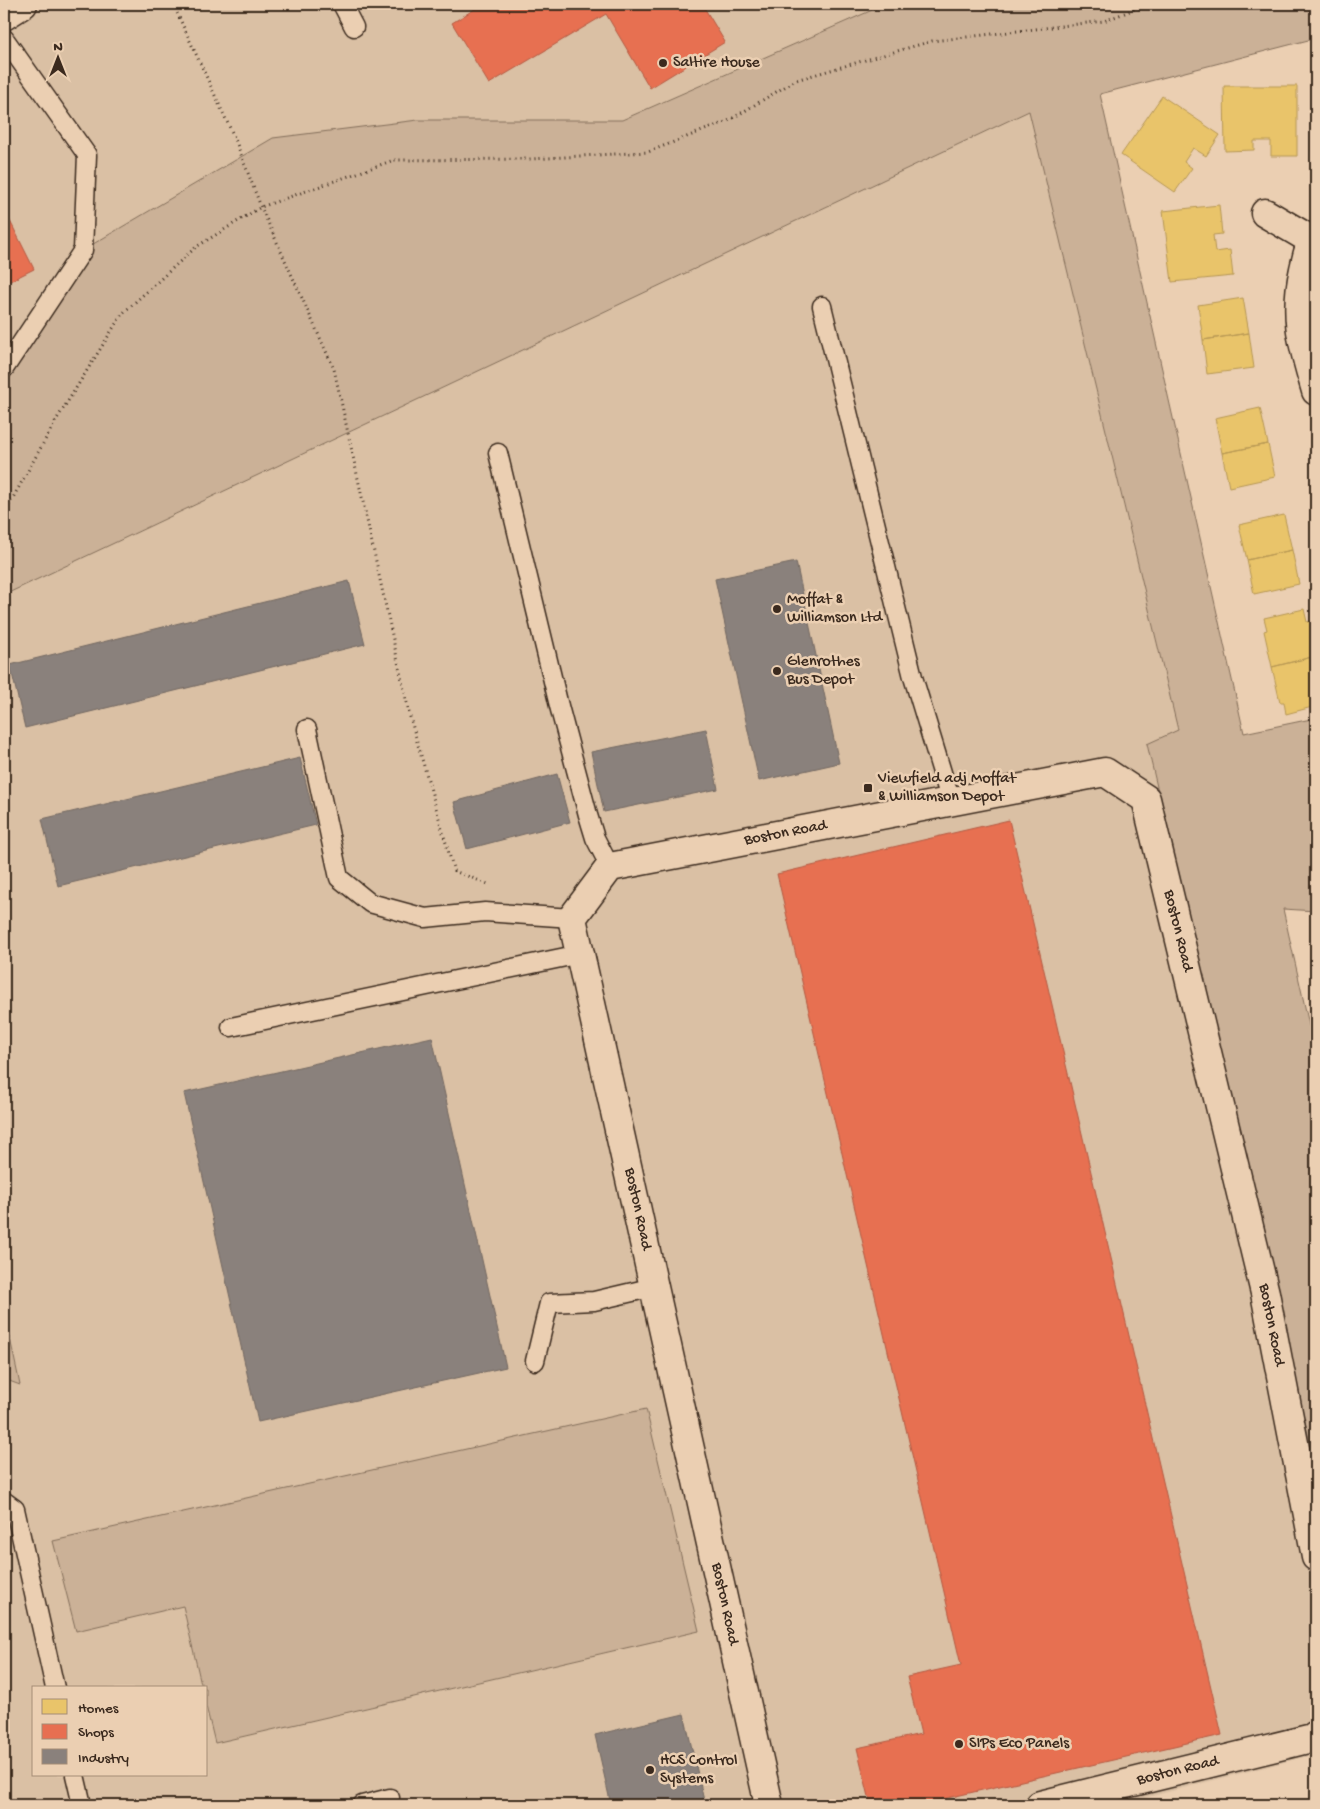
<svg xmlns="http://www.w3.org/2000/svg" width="1320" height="1809" font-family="'Gochi Hand',sans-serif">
  <rect width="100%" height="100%" fill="#ebcfb2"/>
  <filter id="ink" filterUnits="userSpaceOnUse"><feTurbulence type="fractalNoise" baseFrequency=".02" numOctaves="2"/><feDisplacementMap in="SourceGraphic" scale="10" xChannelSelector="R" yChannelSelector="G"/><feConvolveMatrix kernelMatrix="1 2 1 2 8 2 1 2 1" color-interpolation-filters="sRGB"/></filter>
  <g filter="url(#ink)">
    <path fill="#dac0a4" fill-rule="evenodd" d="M4 4H886L622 120H418L151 212 83 250 4 369Z
      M1029 111 1178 731 1147 745 1316 1469V1754L1117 1805H4V1379L20 1385 4 1310V595ZM183 1606 699 1631 215 1743 206 1706V1775H34V1688H202Z"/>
    <path fill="#cbb197" stroke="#836e5a" d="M886 4H1316V38L1100 94 1244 733 1316 718V911L1283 909 1316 1056V1469L1147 744 1178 730 1029 111 4 595V369L83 250 273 138 418 120H622Z
      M4 1310 20 1385 4 1379Z
      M646 1409 699 1631 215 1743 206 1706V1688H202L183 1606 76 1631 53 1541Z"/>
    <path fill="#e9c46a" stroke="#b59653" d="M1311 80H1316V151H1312Z
      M1224 86H1297V156H1271V141H1254V150L1225 151Z
      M1162 96 1220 135 1206 156 1193 148 1184 162 1192 168 1175 192 1121 155Z
      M1219 205 1222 234 1213 235 1215 252 1230 250 1233 276 1172 282 1163 211Z
      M1243 298 1249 333 1203 340 1198 305Z
      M1249 333 1254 368 1207 374 1203 340Z
      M1260 408 1268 444 1222 453 1215 418Z
      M1268 444 1275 477 1229 487 1222 453Z
      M1284 515 1292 550 1247 560 1239 525Z
      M1292 550 1299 584 1254 594 1247 560Z
      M1304 609 1307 622 1311 621 1316 646V656L1272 667 1264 631 1267 630 1264 618Z
      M1316 656V706L1286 714 1284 702H1280L1272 667Z"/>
    <path fill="#e76f51" stroke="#b35a42" d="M483 4H702L725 42 650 88 606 14 489 84 452 23Z
      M4 209 34 269 4 284Z
      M1009 820 1222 1735 917 1805H871L857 1748 921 1734 907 1677 961 1665 777 874Z"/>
    <path fill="#8a817c" stroke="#726760" d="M796 562 839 763 759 781 715 579Z
      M349 581 365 644 25 728 10 665Z
      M706 729 718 789 604 812 591 752Z
      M300 758 316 825 58 886 42 819Z
      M557 774 570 822 467 849 454 802Z
      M432 1037 506 1367 258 1422 184 1093Z
      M684 1714 705 1805H611L595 1735Z"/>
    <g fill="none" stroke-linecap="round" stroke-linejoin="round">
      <g stroke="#3b2a1e" stroke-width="21">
        <path id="lane" d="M342 4 354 27
          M4 38 87 155 83 250 4 369
          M822 306 913 677 951 802
          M498 453 559 706 588 815 595 838 610 867
          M307 729 339 878 370 903 425 918 485 912 572 918
          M231 1027 580 954
          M535 1361 549 1303 594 1301 654 1287
          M4 1501 15 1509 55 1688
          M75 1775 82 1805
          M362 1805 390 1798"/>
      </g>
      <g stroke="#3b2a1e" stroke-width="31">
        <g id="street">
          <path d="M4 16 23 4"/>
          <path d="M1265 213 1313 241"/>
          <path d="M1316 237C1308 247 1307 257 1304 269 1293 318 1303 345 1316 391"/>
          <path id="s1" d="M769 1805 572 918 610 867 1105 772 1146 799 1265 1293 1316 1557"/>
          <path id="s2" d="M1040 1805 1312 1738 1316 1735"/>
        </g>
      </g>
      <path stroke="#3b2a1e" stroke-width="3" stroke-dasharray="1 4" stroke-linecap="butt" d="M173 4 235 139 261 207 334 369 410 717 454 871 488 884
        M4 514 55 422 122 314 196 247 261 207 394 160 531 159 648 152 728 121 796 80 869 59 932 41 1104 21 1148 4"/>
      <use href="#lane" stroke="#ebcfb2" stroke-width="18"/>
      <use href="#street" stroke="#ebcfb2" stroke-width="28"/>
    </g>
  </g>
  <g fill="#3b2a1e" stroke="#ebcfb2" stroke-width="2">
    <circle cx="663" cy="63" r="5"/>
    <circle cx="777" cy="609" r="5"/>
    <circle cx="777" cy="671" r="5"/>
    <rect x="863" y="783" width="10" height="10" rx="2.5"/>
    <circle cx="959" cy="1744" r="5"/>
    <circle cx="650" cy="1770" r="5"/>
  </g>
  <g text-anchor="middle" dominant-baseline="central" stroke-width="5" stroke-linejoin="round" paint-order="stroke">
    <g font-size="16" fill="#3b2a1e" stroke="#ebcfb2" text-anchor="start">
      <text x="673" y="63">Saltire House</text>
      <text x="787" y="600">Moffat &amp;<tspan x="787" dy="18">Williamson Ltd</tspan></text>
      <text x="787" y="662">Glenrothes<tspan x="787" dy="18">Bus Depot</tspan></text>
      <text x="878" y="779">Viewfield adj Moffat<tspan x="878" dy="18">&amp; Williamson Depot</tspan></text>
      <text x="969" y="1744">SIPs Eco Panels</text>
      <text x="660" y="1761">HCS Control<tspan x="660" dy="18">Systems</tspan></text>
    </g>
    <g font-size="16" fill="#3b2a1e" stroke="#ebcfb2">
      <text stroke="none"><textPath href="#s1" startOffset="1151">Boston Road</textPath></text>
      <text stroke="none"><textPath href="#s1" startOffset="1661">Boston Road</textPath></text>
      <text transform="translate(637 1209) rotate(78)">Boston Road</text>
      <text stroke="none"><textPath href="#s1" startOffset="2066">Boston Road</textPath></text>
      <text transform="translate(724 1604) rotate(78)">Boston Road</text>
      <text stroke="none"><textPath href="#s2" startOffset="142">Boston Road</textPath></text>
    </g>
  </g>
  <rect width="1320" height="1809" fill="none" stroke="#ebcfb2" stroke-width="20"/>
  <rect x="10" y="10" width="1300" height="1789" fill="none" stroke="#3b2a1e" stroke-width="2" filter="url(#ink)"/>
  <rect x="32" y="1686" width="175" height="90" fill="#ebcfb2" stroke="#a58d77"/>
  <rect x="42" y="1699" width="25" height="15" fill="#e9c46a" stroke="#a58d77"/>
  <text x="78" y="1712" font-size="15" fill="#3b2a1e">Homes</text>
  <rect x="42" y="1724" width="25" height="15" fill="#e76f51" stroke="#a58d77"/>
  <text x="78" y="1736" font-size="15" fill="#3b2a1e">Shops</text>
  <rect x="42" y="1749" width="25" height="15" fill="#8a817c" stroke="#a58d77"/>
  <text x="78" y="1762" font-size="15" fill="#3b2a1e">Industry</text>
  <g transform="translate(58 58)" stroke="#ebcfb2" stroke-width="4" paint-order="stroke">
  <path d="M0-4L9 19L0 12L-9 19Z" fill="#3b2a1e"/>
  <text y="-8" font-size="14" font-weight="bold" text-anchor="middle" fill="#3b2a1e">N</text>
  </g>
</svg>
